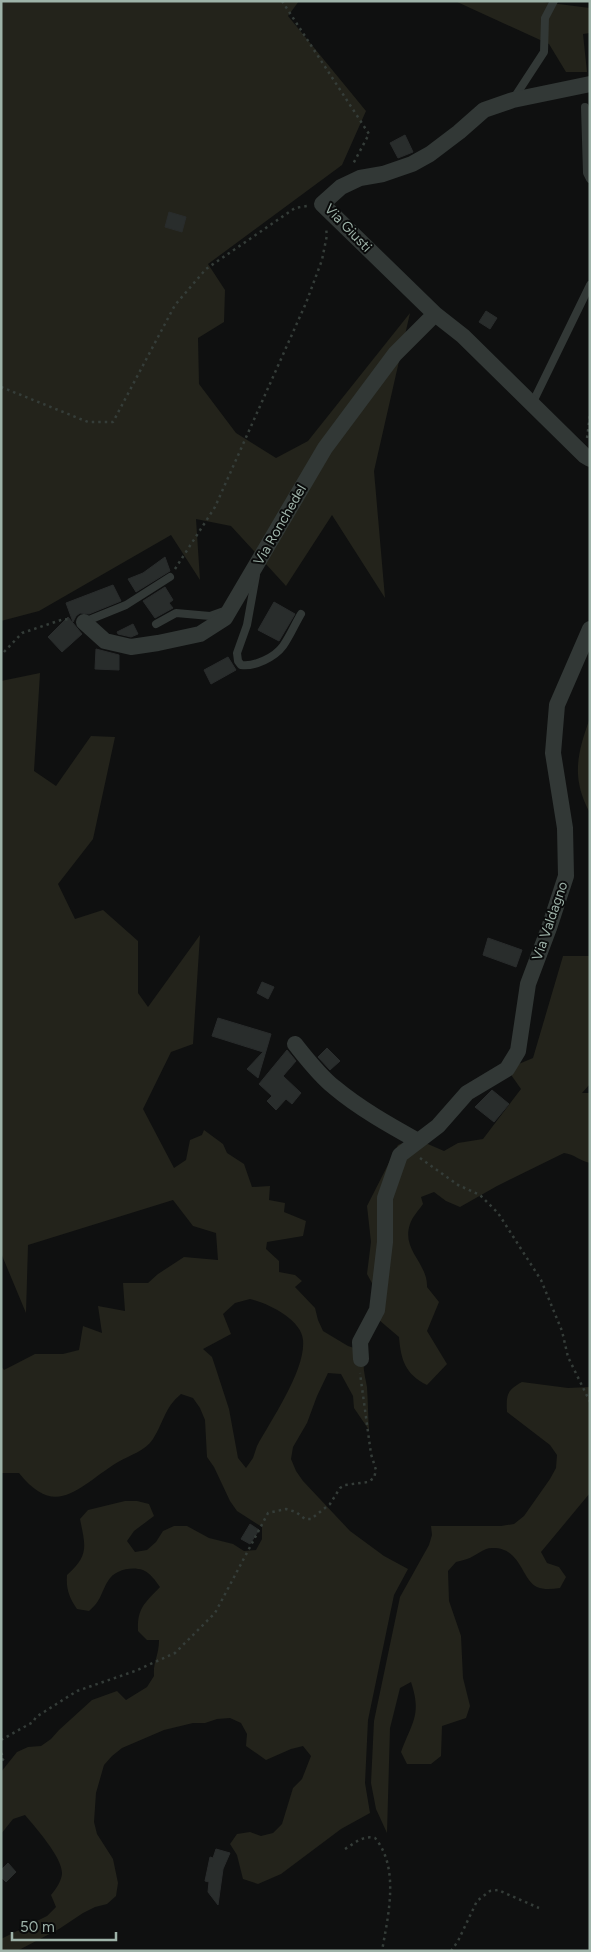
<svg xmlns="http://www.w3.org/2000/svg" width="591" height="1952" font-family="Figtree,sans-serif">
  <rect width="100%" height="100%" fill="#0f1010"/>
  <path fill="#23231b" fill-rule="evenodd" d="M1 1H299L288 16 366 111 342 165 208 264 225 290 224 322 198 338 199 384 236 433 276 458 308 441 410 313 374 471 385 598 332 515 286 586 231 526 196 519 200 580 171 535 39 611 1 621Z
    M455 1H535L590 8V33L583 34 587 72H566L549 44Z
    M40 673 34 771 56 786 91 736 115 737 93 839 58 884 75 919 103 910 138 941V993L148 1007 200 935 193 1044 171 1052 143 1109 174 1168 186 1160 190 1140 202 1135 204 1130 223 1144 227 1153 244 1164 252 1187 270 1186 269 1200 285 1203 284 1212 306 1221 303 1236 267 1242 266 1249 279 1261V1272L295 1275 302 1281 295 1287 315 1308 318 1320 323 1331 348 1346 366 1352C361 1364 365 1375 367 1387 368 1401 368 1416 369 1430L354 1408 353 1396 341 1374 328 1373 317 1396 307 1423 293 1447 291 1459 296 1471 303 1481 350 1531 384 1556 408 1569 394 1595 368 1720 365 1783 370 1813 341 1829 281 1874 258 1884 243 1879 237 1855 230 1844 237 1834 250 1832 261 1836 273 1833 282 1824 293 1788 302 1779 311 1756 303 1746 291 1749 266 1760 246 1746 247 1734 241 1723 230 1718 217 1719 205 1723H193L164 1730 122 1748 112 1756 104 1765 96 1793 94 1822 97 1834 113 1859 118 1883 116 1896 107 1904 95 1907 83 1913 59 1929 17 1951H1V1939L47 1916 56 1907 51 1895C56 1889 61 1882 62 1874 63 1858 35 1827 25 1815L13 1819 1 1834V1772L17 1752 28 1747 41 1746 51 1739 59 1730 92 1700 117 1691 126 1700 147 1687 154 1676C153 1661 159 1656 159 1640H147L138 1631C137 1608 145 1603 160 1587 155 1580 151 1574 143 1570 131 1566 114 1570 108 1581 100 1594 102 1600 89 1611L77 1609C69 1597 66 1589 67 1575 90 1555 85 1545 80 1519L88 1510 125 1501H137L149 1504 154 1516 134 1531 127 1541 135 1552 147 1550 156 1542 163 1531 174 1526H187L209 1538 233 1544 244 1551 256 1550 262 1539V1527L237 1511 230 1501 214 1467 207 1457 205 1420 200 1408 193 1398 181 1394C164 1408 164 1422 153 1439 145 1451 130 1455 118 1462 80 1485 57 1521 19 1473H1V1366L4 1370 35 1354H63L79 1350 83 1326 102 1333 98 1306 125 1311 123 1283H148L158 1274 184 1257 218 1260 216 1233 193 1226 173 1200 28 1245 26 1313 1 1253V681ZM250 1299C268 1303 302 1320 303 1340 306 1370 271 1420 257 1446L253 1458 246 1468 238 1458 229 1409 216 1369 212 1357 203 1349 231 1334 223 1314 235 1303Z
    M590 718V813C571 778 577 754 590 718Z
    M563 956H590V1084L582 1093H590V1163C580 1161 574 1154 564 1153L497 1186 460 1207 446 1201 434 1192 421 1197 423 1204C419 1210 412 1217 410 1224 401 1250 428 1263 427 1287L439 1302 427 1331 447 1364 427 1385C405 1374 401 1360 399 1337L379 1320V1296L367 1274 371 1242 367 1206 398 1145 414 1138 444 1151 458 1143 483 1139 521 1089 507 1069 533 1058Z
    M522 1382 568 1388 590 1387V1493L541 1552 547 1563 559 1567 566 1577 560 1588C552 1589 544 1590 537 1587 521 1579 521 1547 492 1548 483 1548 476 1556 467 1559 464 1560 460 1561 456 1562L448 1571 449 1601 461 1636 463 1678 470 1706 466 1718 442 1726 441 1756 431 1764H407L401 1752C412 1722 422 1715 411 1682L400 1688 390 1728 387 1833 376 1809 371 1783 374 1721 400 1597 429 1545 432 1535 431 1526H501L514 1524 524 1516 550 1479 556 1468 557 1455 550 1445 507 1412C506 1395 507 1390 522 1382Z"/>
  <path fill="#292d2c" stroke="#292c2c" d="M405 135 413 152 398 158 390 143Z
    M169 212 186 217 182 232 165 227Z
    M486 311 497 318 490 329 479 322Z
    M165 557 170 571 136 592 128 579 143 573Z
    M113 585 121 601 89 614 80 613 76 616 73 622 66 603Z
    M165 587 173 600 169 603 173 608 155 618 143 601Z
    M274 602 295 614 279 641 258 630Z
    M68 617 82 634 62 652 48 637Z
    M133 624 138 634 131 637 118 634 117 632Z
    M96 649 119 655V670L95 669Z
    M228 657 236 670 211 684 204 670Z
    M488 938 522 950 516 967 483 955Z
    M262 982 274 987 268 999 257 993Z
    M218 1018 271 1034 258 1078 247 1069 263 1052 212 1036Z
    M327 1048 340 1061 330 1070 318 1057Z
    M287 1050 296 1061 283 1076 301 1093 292 1104 286 1099 276 1110 267 1101 272 1096 259 1084Z
    M492 1090 509 1104 494 1122 475 1107Z
    M250 1524 259 1530 250 1544 241 1539Z
    M216 1849 230 1853 223 1869 218 1905 208 1892 209 1882 205 1881 210 1857 213 1858Z
    M8 1863 16 1872 6 1882 1 1877V1870Z"/>
  <g fill="none" stroke-linecap="round" stroke-linejoin="round">
    <path stroke="#353d39" stroke-width="2.5" stroke-dasharray="2.5 4" stroke-linecap="butt" d="M282 1 369 134 353 164
      M1 387 88 422H113L175 305 206 269 295 208 307 206
      M587 438 590 415
      M175 569 215 507 306 303 322 260 327 235 326 229
      M4 652 22 633 64 619 70 620
      M420 1158 458 1185 480 1195 498 1213 541 1280 562 1331 568 1357 590 1402
      M1 1740 33 1722 36 1717 77 1691 135 1671 175 1653 215 1613 268 1513 286 1509 296 1512 305 1519H311L330 1504 340 1488 345 1485 368 1482 374 1478 376 1470 371 1454 360 1373
      M1 1753 4 1758 1 1762
      M345 1849C355 1843 363 1835 375 1838 400 1868 388 1916 382 1951
      M451 1951 458 1941 477 1901 490 1891 498 1890 539 1908"/>
    <path stroke="#323836" stroke-width="8" d="M514 98 544 52 545 18 554 1
      M585 107 587 173 590 179
      M532 404 590 285
      M256 575 247 625 237 653 238 661 241 665C255 667 275 657 283 646 290 636 295 624 301 614
      M84 622 126 605 170 577
      M156 624 176 613 210 616 224 611"/>
    <path stroke="#323836" stroke-width="16" d="M590 84 513 100 484 110 459 132 430 154 412 164 383 174 360 178 341 187 322 204 435 314 463 336 585 456 590 459
      M84 622 105 641 131 647 158 643 200 634 225 618 325 448 395 354 435 314
      M295 1044C307 1059 319 1075 334 1087 359 1108 389 1125 418 1141
      M361 1359 360 1342 377 1310 385 1242V1198L400 1155 438 1126 467 1093 507 1069 518 1051 528 984 549 928 566 876 565 828 553 753 557 705 590 629"/>
  </g>
  <g text-anchor="middle" dominant-baseline="central" stroke-width="4" stroke-linejoin="round" paint-order="stroke">
    <g font-size="14" fill="#9eb3a9" stroke="#0a0b0b">
      <text transform="translate(348 228) rotate(46)">Via Giusti</text>
      <text transform="translate(280 525) rotate(-60)">Via Ronchedel</text>
      <text transform="translate(550 921) rotate(-71)">Via Valdagno</text>
    </g>
  </g>
  <rect width="591" height="1952" fill="none" stroke="#9eb3a9" stroke-width="5"/>
  <path d="M12 1932v8h104v-8" fill="none" stroke="#9eb3a9" stroke-width="2.5"/>
  <text x="20" y="1932" font-size="15" fill="#9eb3a9" stroke="#0a0b0b" stroke-width="4" paint-order="stroke">50 m</text>
</svg>
